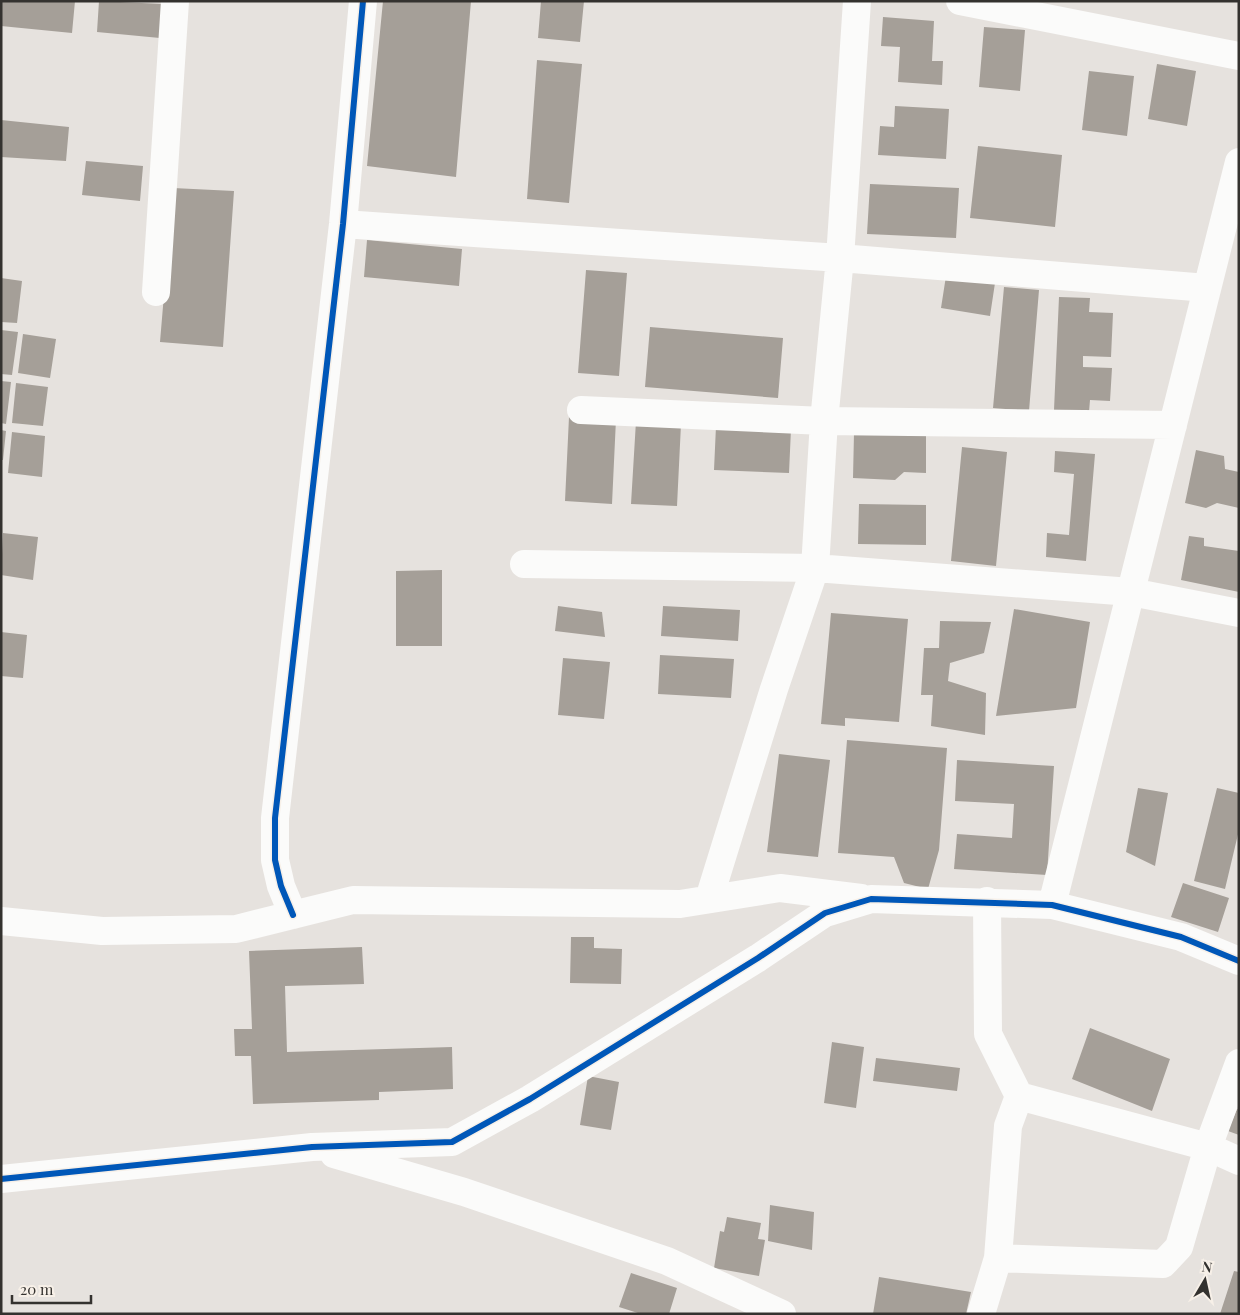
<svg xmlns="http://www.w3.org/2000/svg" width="1240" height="1315" font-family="'Playfair Display',serif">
  <rect width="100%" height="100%" fill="#e6e2de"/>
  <path fill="#a59f98" d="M1 1H75L72 33 1 26Z
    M99 1 163 4 160 38 97 32Z
    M383 1H471L456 177 367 166Z
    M541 1H584L580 42 538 38Z
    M883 17 934 21 932 61H943L942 85 898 82 900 47 881 46Z
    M984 27 1025 30 1020 91 979 87Z
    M537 60 582 64 569 203 527 199Z
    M1157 64 1196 71 1187 126 1148 119Z
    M1089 71 1134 76 1127 136 1082 130Z
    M895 106 949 109 946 159 878 155 880 126 894 127Z
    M1 120 69 127 66 161 1 157Z
    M978 146 1062 155 1055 227 970 218Z
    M86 161 143 166 140 201 82 195Z
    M870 184 959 188 956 238 867 234Z
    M173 188 234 191 223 347 160 342Z
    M367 240 462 249 459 286 364 277Z
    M586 270 627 273 619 376 578 373Z
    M946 276 995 283 990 316 941 308Z
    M1 278 22 281 17 323 1 322Z
    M1004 287 1039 290 1029 411 993 408Z
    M1059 297 1090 298 1089 312 1113 313 1111 357 1083 356V367L1112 368 1110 401 1090 400 1089 412 1054 410Z
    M650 327 783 338 778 398 645 387Z
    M1 330 18 332 12 375 1 374Z
    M23 334 56 339 50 378 18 373Z
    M1 381 11 382 6 424 1 423Z
    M16 383 48 387 43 426 12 423Z
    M569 417 616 419 612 504 565 501Z
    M636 421 681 424 677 506 631 504Z
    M716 426 791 429 789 473 714 470Z
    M1 430 6 431 3 460H1Z
    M12 432 45 436 42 477 8 473Z
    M854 433 926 435V473L904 472 895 480 853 478Z
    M962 447 1007 452 996 566 951 561Z
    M1196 450 1224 456 1225 469 1239 472V508L1217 503 1206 508 1185 503Z
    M1055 451 1095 454 1086 561 1046 557 1047 533 1069 535 1074 474 1054 472Z
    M859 504 926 505V545L858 544Z
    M3 533 38 537 33 580 1 575Z
    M1189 536 1204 538V546L1239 551V592L1181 580Z
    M442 570V646H396V571Z
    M558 606 602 612 605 637 555 631Z
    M663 606 740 610 738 641 661 636Z
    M1014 609 1090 622 1076 708 996 716Z
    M831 613 908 619 899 722 845 718V726L821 724Z
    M940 621 991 622 984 653 950 663 948 681 986 693 985 735 931 726 933 695H921L924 648H939Z
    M1 632 27 635 23 678 1 676Z
    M660 655 734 659 731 698 658 694Z
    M563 658 610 662 604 719 558 715Z
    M847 740 947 748 939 850 928 889 904 883 894 857 838 853Z
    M779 754 830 760 818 857 767 852Z
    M957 760 1054 766 1047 875 954 869 957 834 1012 838 1014 804 955 801Z
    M1138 788 1168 793 1155 866 1126 852Z
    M1217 788 1239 793V830L1225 889 1194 881Z
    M1183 883 1229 898 1218 932 1171 917Z
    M571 937H594V948L622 949 621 984 570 983Z
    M362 947 364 984 285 986 287 1052 452 1047 453 1089 379 1092V1100L253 1104 251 1056H235L234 1029H252L249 951Z
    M1090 1028 1170 1059 1152 1111 1072 1079Z
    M832 1042 864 1047 856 1108 824 1103Z
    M876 1058 960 1068 957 1091 873 1081Z
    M588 1076 619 1082 611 1130 580 1125Z
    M1237 1109 1239 1110V1135L1228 1131Z
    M770 1205 814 1212 812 1250 768 1241Z
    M727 1217 761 1223 758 1239 765 1240 759 1276 714 1268 720 1231 724 1232Z
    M1234 1271 1239 1272V1314H1220Z
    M631 1273 677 1288 669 1314H641L619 1307Z
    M879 1277 971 1292 966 1314H873Z"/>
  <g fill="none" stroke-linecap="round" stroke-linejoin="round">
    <path stroke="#fbfbfa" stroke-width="28" d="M960 1 1239 56
      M343 224 840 258 1207 288
      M156 292 175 1
      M581 410 824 421 1173 425
      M524 564 815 568 1131 592 1239 613
      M709 899 774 689 815 568 824 421 840 258 857 1
      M1052 905 1239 162
      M293 915 281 886 275 860V818L343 224 363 1
      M1 921 102 931 236 929 353 900 680 904 780 888 861 898
      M1019 1096 1208 1147 1239 1161
      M334 1154 464 1192 667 1261 782 1314
      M1 1179 312 1147 452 1142 530 1099 758 958 825 913 871 899 1052 905 1181 937 1239 961
      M998 1258 1163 1264 1179 1247 1208 1147 1239 1063
      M981 1314 998 1258 1008 1126 1019 1096 988 1034 987 901"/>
    <g stroke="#f7f0e8" stroke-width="9">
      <path id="cycleway" d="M293 915 281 886 275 860V818L343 224 363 1
        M1 1179 312 1147 452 1142 530 1099 758 958 825 913 871 899 1052 905 1181 937 1239 961"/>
    </g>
    <use href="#cycleway" stroke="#0057b8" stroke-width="6"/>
  </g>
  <rect width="1240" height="1315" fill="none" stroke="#34322f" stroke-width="5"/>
  <g transform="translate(1205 1280) rotate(9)" stroke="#f7f0e8" stroke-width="4" paint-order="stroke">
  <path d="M0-4L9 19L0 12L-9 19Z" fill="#34322f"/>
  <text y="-8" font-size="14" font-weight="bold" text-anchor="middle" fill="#34322f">N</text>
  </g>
  <path d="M12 1295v8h79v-8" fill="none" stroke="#34322f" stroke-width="2.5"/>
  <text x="20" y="1295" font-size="15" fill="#34322f" stroke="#f7f0e8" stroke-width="4" paint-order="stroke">20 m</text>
</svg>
